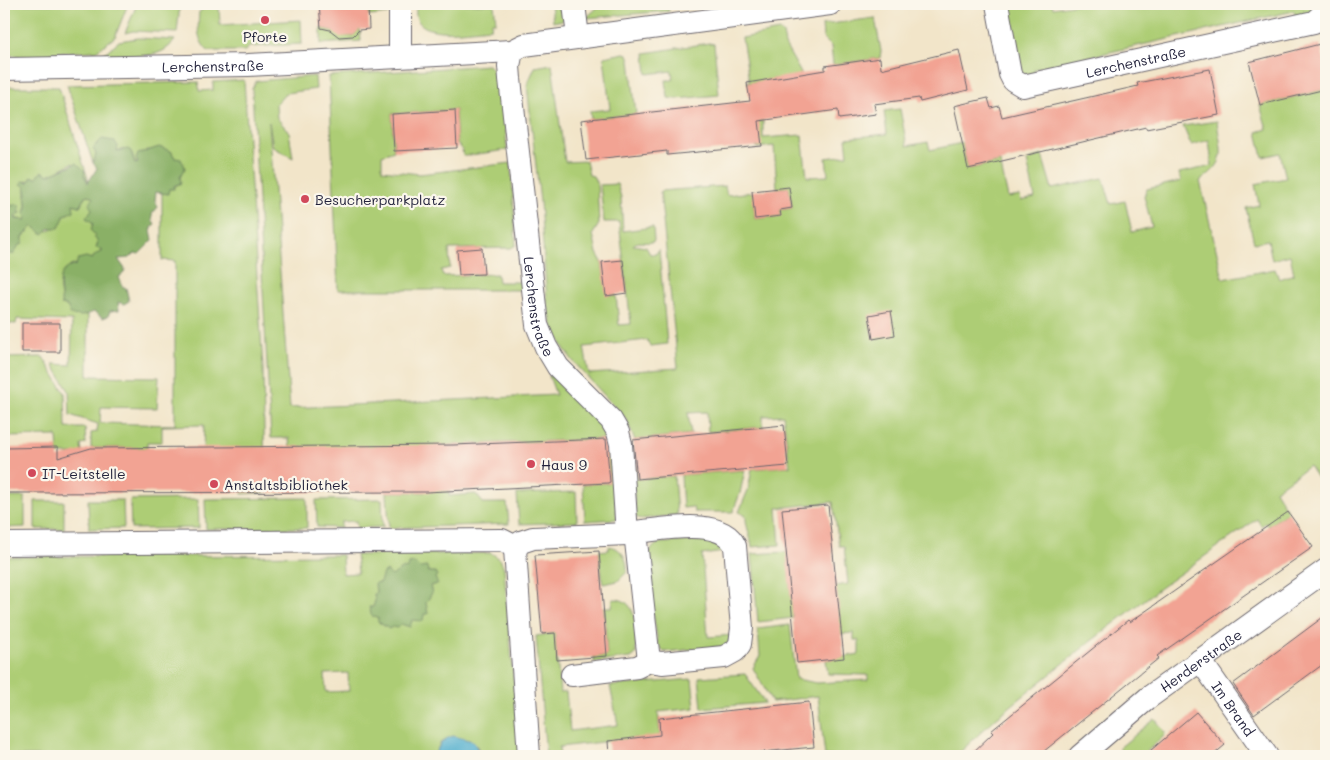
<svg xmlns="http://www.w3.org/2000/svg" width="1330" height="760" font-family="Mali,sans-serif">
  <rect width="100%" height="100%" fill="#fbf7ec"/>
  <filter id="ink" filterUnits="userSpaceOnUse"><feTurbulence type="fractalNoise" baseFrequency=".02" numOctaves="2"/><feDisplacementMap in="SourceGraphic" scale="10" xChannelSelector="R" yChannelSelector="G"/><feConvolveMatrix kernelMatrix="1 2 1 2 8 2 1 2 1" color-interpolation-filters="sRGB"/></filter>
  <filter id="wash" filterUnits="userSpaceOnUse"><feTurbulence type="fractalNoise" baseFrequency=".0096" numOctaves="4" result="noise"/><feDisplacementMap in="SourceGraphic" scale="20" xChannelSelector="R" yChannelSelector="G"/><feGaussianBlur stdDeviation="1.12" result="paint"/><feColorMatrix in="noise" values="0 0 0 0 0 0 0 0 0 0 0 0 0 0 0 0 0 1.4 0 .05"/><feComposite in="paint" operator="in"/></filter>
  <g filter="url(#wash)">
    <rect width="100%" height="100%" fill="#f2e5c9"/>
    <path fill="#adcd75" stroke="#687858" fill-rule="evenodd" d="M4 4H128L115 37 96 51 51 53V57L30 58 4 54Z
      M137 4H180L177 33 133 31 125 33Z
      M368 4H387L388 14 369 16Z
      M416 4H494L496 22H492L491 28C473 29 426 39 417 19 415 15 416 9 416 4Z
      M551 4H565L566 17 563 20 553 22Z
      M607 4H668L669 11 586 18 598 7Z
      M1009 4H1052L1053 8 1077 4H1314L1312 10 1297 21 1294 11 1034 69 1036 79 1022 73Z
      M219 6 220 25 301 20 302 44 249 47 245 51H208C196 39 198 28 199 12L206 7Z
      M875 18 881 51 880 58 833 65 831 46 823 38 822 25Z
      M321 28C337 31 335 37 353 36L360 28 361 41 321 44Z
      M779 31 783 33 785 45 802 75 747 83 749 80 742 38Z
      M138 38 175 40C159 63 126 55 102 55L119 41Z
      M709 43 714 44 719 95 677 99 668 98 666 80H673L672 71 647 74 645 53Z
      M624 53 628 54 630 60 636 114 591 119 590 111 610 109 604 57Z
      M552 64 565 162 586 161 589 175 593 176 597 184 599 224 593 234 597 253 602 262 607 295H616L619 325 631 324 619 222H604L600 185 617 184 621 197 623 231 653 227 654 241C647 245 639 239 633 245L646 247 650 254H656L659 249 667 344 650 346 647 340 584 347 589 374 678 368 660 191 725 186 727 195 753 192 755 219 780 216V210L792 208 789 187 777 188 774 146 757 148 753 123 763 121V138L802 135 807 177 828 176 826 158 848 155 846 138 887 134 884 111 900 109 907 146 928 142 930 150 962 143 968 169 1000 162 1008 198 1020 196 1021 201 1035 198 1027 161 1042 155 1052 189 1103 178 1111 204 1125 201 1132 232 1152 227 1144 196 1147 189 1181 181 1179 173 1212 166 1209 140 1191 145 1183 126 1217 121C1221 154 1229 160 1200 181L1223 279 1275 269 1279 279 1294 274 1290 255 1272 260 1268 240 1254 243 1246 208 1259 205 1255 184 1286 178 1280 153 1263 157 1257 132 1267 129 1260 105 1326 89V492L1309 466 1275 490 1288 512 1268 526 1265 523 1261 526 1257 519 1160 588 1090 642 996 718 956 756H825L818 696 772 702 753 668 760 656 758 629 790 625 796 679 817 683 868 680V675L828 674 826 660 859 654V640H854V633L841 634 836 586 848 584 844 546H839L833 502 777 508 780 545 752 547C751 537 745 524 746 516L739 512 748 490 752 469 788 466 790 467 783 415 763 416V427L708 432 707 412 688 413 691 434 635 440 626 419 573 361 563 347 552 324 547 302 540 202 527 85 535 67Z
      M488 65C506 78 505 128 507 150L463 156 462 149 457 144 455 110 392 114 394 151 382 155V170L420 174 511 163 516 245 511 248 449 249 450 268 441 270 443 276 497 274 498 282H523L524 290H338L329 76Z
      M315 76 316 89 286 93 276 104 277 118 289 132 293 158 273 147 269 122 290 408 556 395 549 376H558L609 435 617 519 585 521 583 484 608 483 607 439 447 445 449 496 476 494 483 503H507L509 524 389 528 387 492H425L290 448 289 438H271L252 89 256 81Z
      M244 80 263 367 265 493 242 494V448H203L204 425 162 426V442H147V448H91V433L97 432 98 424 70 415 69 391 53 364 71 365 72 321 17 319 16 324 4 323V252L7 255 33 226 49 231 63 219 73 204 80 206 85 196 88 195 93 198V227L102 253 96 254 92 259 70 266C68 272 61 278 60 284 58 291 63 297 61 305L67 306 75 314 88 312V376L159 377 157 408 101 407 100 423 175 425V261L162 260V193L181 183 180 177 185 168 182 162 175 159 171 151 146 150 135 164 132 156 122 149 117 151 105 140 96 144 97 154 93 163 67 85 198 82 199 91 213 90V82Z
      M11 87H59L89 182 78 166 72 163 48 176 26 181V220L17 219 15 216 19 210 17 204 12 206 4 197V90Z
      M43 357 65 393 66 428H85L86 444 81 445 82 454H58L57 436 4 437 5 497H25V527L4 528V358Z
      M636 454 638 479 674 476 677 515 640 519 636 517 631 461Z
      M745 470 740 493 733 512H694L693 507 683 508 681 475Z
      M576 492 577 522 519 524 517 494Z
      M307 498V528L206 529 205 499Z
      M198 499 199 528 131 529 130 500Z
      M382 499 383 527 357 528 356 521 341 522V528L317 527 316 500Z
      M88 500H123L124 528 89 529Z
      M35 501H64V529H35Z
      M708 540 715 542 724 552 702 555 708 637 733 635 726 646 664 652 658 645C655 621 645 578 649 555 650 549 654 546 659 543Z
      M609 546C622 548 628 559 627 572L618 581 603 584 599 551 608 550Z
      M787 552 793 618 758 622 752 554Z
      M491 553 500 559 504 568 520 756H481L477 746 441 742 434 756H4V557L342 555 343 574 358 573 356 555ZM348 673 349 691 326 692 325 674Z
      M613 599C641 598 635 635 636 654L631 658 594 662V657L607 656 604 607H612Z
      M555 633 560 693 566 692 570 731 618 725 610 686 692 679 695 708 658 712 662 756H639L636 738 559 747 560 756H546L536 636Z
      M745 674 765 703 702 708 699 677Z
      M1155 719 1165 732 1164 736 1142 756H1126L1119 748Z"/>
    <path fill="#8ab066" stroke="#566950" d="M102 139 114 141 118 146 117 151 128 149 131 151 135 164 138 163 136 159 138 154 159 147 171 151 175 158 181 159 185 168 180 177 181 183 174 186V189H169L168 194 156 192 155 200 158 207 152 214 153 222 155 223 151 230 153 240 139 254 135 253 130 258 118 259 125 269 124 273 119 277 122 286 126 288 129 301 124 304 118 302 119 310 110 311 108 316 103 318 94 312 82 316 71 315 67 306 61 305C63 288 52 271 76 265L78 259 86 257 92 259 96 254 102 252V250L96 248 98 242 94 237 96 236 91 231 93 223 86 218 92 209 89 205 93 198 88 195 85 196 80 206 73 204 74 211 65 215 59 228H50L43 234 33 226 23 237V244L19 245 13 255 10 253 7 255 4 252V197L12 206 17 204 21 206 19 210 21 213 15 216 16 219 26 220 25 210 27 209 25 196 27 195 25 186 21 184 22 181 29 182 32 176 36 178 42 171 48 175 77 163 85 171 84 175 88 183 97 168 93 163 96 154 93 148Z
      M415 563 420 568 427 567 429 572H435L437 575 435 578 438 584 430 586 432 593 426 603 428 614H424L423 621 412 620 410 627 401 624 397 628 392 627 389 629 377 621 379 619 372 616 369 607H373L375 601 374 594 376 593 375 583 380 582 383 573 387 571 392 576 401 569 408 568 409 564Z"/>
    <path fill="#4faece" stroke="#386884" d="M453 736 473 741 481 756H434C439 746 442 739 453 736Z"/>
    <g id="blocks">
      <path fill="#f2a393" d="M319 4H368L369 29 359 30 353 36 339 37 330 30 321 28Z
        M1320 44 1326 68V89L1260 105 1249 62Z
        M959 50 968 90 920 102 919 98 874 104 876 114 839 119 838 110 759 121 762 146 667 155V151L586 160 581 120 750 101 747 83 825 70V66L880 58 881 69Z
        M1210 69 1219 115 1146 129V127L968 169 954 106 988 98 991 108 999 106 1002 117 1138 86 1137 83Z
        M455 110 457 148 394 151 392 114Z
        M789 187 792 208 780 210 781 216 755 219 752 191Z
        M482 248 484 274 459 275 457 250Z
        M623 260 627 293 606 296 602 262Z
        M891 311 895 335 873 339 869 315Z
        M22 323H60V352H22Z
        M784 425 788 466 637 479 633 440Z
        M606 439 610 482 608 483 426 492 6 493V448L58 447V458L91 448 453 445Z
        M828 505 844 658 797 663 782 509Z
        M1288 512 1313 547 1157 656 1159 658 1038 756H969L993 733 991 731 1128 620 1130 622Z
        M599 551 607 656 557 660 555 633 542 634 535 555Z
        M1326 615V662L1254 715 1233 684Z
        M809 702 814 747 721 756H609L608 741 660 735 659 718Z
        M1196 712 1225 745 1212 756H1144Z"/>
    </g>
  </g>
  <g filter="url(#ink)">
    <use href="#blocks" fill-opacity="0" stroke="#6b666d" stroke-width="1"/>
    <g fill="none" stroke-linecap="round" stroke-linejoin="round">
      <g stroke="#6b666d" stroke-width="24">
        <g id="minor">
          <path d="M400 4V56"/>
          <path d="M574 4 578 37"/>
          <path id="s1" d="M997 4 1010 74 1013 80 1023 86 1314 22 1323 14 1324 4"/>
          <path id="s2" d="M512 51 509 66 510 79 537 325 546 347 558 367 611 420 618 432 621 444 627 534 635 532 649 661"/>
          <path id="s3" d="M4 69 248 65 512 51 524 45 830 4"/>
          <path d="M4 544 502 540 508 543 515 549 521 542 533 538 627 534"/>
          <path d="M515 549 529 756"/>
          <path id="s4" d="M1200 660 1267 756"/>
          <path d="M572 675 637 667 649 661 662 663 724 657 735 651 740 644 742 628 735 546C722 516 661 530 635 532"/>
          <path id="s5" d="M1080 756 1148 698 1326 570"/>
        </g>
      </g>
      <use href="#minor" stroke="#fff" stroke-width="22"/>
    </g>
  </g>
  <g fill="#d1495b" stroke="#fbf7ec" stroke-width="2">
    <circle cx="265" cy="20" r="5"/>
    <circle cx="305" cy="199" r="5"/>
    <circle cx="531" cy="464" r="5"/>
    <circle cx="32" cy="473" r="5"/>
    <circle cx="214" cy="484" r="5"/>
  </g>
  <g text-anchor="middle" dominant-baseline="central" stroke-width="4.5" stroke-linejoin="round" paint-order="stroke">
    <g font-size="14" fill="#22223b" stroke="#fbf7ec" text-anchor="start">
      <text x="265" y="36" text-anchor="middle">Pforte</text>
      <text x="315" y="199">Besucherparkplatz</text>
      <text x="541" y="464">Haus 9</text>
      <text x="42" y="473">IT-Leitstelle</text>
      <text x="224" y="484">Anstaltsbibliothek</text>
    </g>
    <g font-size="14" fill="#22223b" stroke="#fbf7ec">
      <text stroke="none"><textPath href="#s1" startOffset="205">Lerchenstraße</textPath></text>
      <text stroke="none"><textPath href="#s3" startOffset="209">Lerchenstraße</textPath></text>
      <text stroke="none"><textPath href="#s2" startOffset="258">Lerchenstraße</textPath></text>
      <text stroke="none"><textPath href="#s5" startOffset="154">Herderstraße</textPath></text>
      <text stroke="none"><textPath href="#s4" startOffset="59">Im Brand</textPath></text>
    </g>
  </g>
  <rect width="1330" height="760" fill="none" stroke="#fbf7ec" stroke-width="20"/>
</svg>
